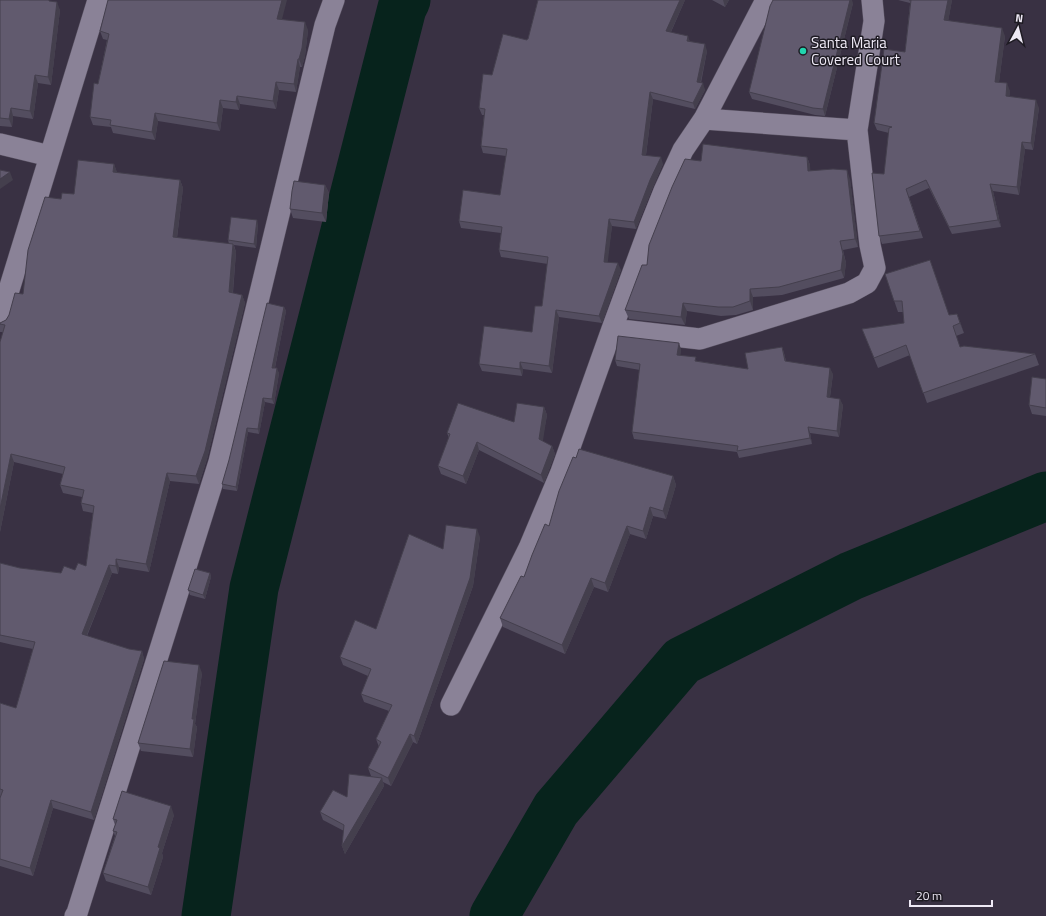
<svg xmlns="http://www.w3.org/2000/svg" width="1046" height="916" font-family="'Titillium Web',sans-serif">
  <rect width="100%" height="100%" fill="#393143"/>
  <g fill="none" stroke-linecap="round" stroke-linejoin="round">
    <path stroke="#07231c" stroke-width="49" d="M206 916 254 588 402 8 406 0
      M494 916 556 809 682 661 851 576 1046 496"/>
    <g stroke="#564f5f" stroke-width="22">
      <path id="minor" d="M857 130 874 21 872 0
        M0 144 50 156
        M0 319 98 0
        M612 329 700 339 849 293 867 283 875 268 870 245 857 130 704 119
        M451 705 529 548 561 472 612 329 650 226 664 191 683 150 704 119 766 0
        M75 916 77 913 219 462 325 25 334 0"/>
    </g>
    <use href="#minor" stroke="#8a8297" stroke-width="21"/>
  </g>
  <path fill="#534d5f" d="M0 0 53 1 60 10 51 85 38 83 33 119 13 116 12 127 0 126Z
    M538 0H685L671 32 690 41 707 51 701 83 705 90 695 109 653 99 646 155 663 164 653 187 636 229 612 226 607 262 621 270 602 323 559 317 552 373 523 369 522 376 482 371 479 364 532 332 542 306 548 264 501 257 499 250 501 233 461 228 459 221 500 195 506 156 483 153 481 146 484 115H482L479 108 492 75 528 39Z
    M712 0H729L725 7Z
    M898 0H952L948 21 1005 36 999 82 1010 91 1009 97 1039 108 1033 150 1025 149 1019 195 993 191 1001 227 952 234 929 188 909 197 923 238 882 244 879 235 884 174 889 133 877 130 874 123 905 52 910 4V3Z
    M853 3 825 116 815 115 752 99 749 92Z
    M282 19 308 30 305 56 302 67H300L296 92 279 90 276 109 240 104 239 110 223 108 220 131 158 121 155 140 113 133 111 127 93 125 90 117 98 84 107 40 103 39 100 31Z
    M807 157 810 165V171L850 179 858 247 843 250 846 263 844 278 782 295 753 297V310L736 315 721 316 687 311 685 325 629 319 625 310 647 265 701 161Z
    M114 164 117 173 180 180 183 188 177 238 229 244 228 240 258 224 256 248 234 245 236 252 233 293 242 295 245 303 207 459 199 484 170 481 149 572 119 567 118 574 112 573 87 636 129 649 142 651 144 659 94 820 53 808 33 876 0 866V798L1 796H0V703L16 708 33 649 13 645 0 642V563L20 568 61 573 75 570 86 566 93 513 83 511 81 503 82 497 63 493 60 485 63 474 14 462 0 532V342L3 332H0V323L6 320 23 294 61 199 74 194Z
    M325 185 329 193 326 222 293 218 290 209Z
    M885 274 949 315 957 314 964 333 956 336 960 347 1035 354 1039 365 927 403 910 355 878 368 862 329 904 323 903 312H898Z
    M284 307 286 311 275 368 279 373 274 404 265 402 259 434 248 432 237 491 223 489 222 484Z
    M782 347 784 353 786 361 833 374 830 397 843 405 839 437 810 433 812 444 739 458 737 452 634 439 632 432 640 370 617 366 615 360 681 349 680 355 697 361 748 369Z
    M1046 379V416L1032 414 1029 405Z
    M544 407 547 415 542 441 552 446 555 454 544 483 479 450 466 484 441 474 438 466 449 438 447 433 514 422Z
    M576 458 673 476 676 485 666 519 653 516 646 539 630 534 608 592 594 587 565 654 503 627 500 618 524 577 549 526Z
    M480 537 473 586 417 744 413 742 391 786 383 782 384 786 345 854 342 846 344 831 323 820 320 812 347 797 373 777 371 776 368 768 379 747 376 739 389 711 364 702 361 694 368 676 343 665 340 657 376 629 443 549Z
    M210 573 211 577 205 599 190 595 188 590Z
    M202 673 195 724 197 727 193 757 141 751 138 743Z
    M174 815 162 853 163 857 151 895 106 881 103 873 115 836 113 831 115 825 113 819Z"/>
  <path fill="#443f4d" d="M282 0H287L280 27 277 19Z
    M680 0H685L668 38 666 31Z
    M723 0H729L725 7Z
    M850 0H852L853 3 825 116 823 109Z
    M948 0H952L947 28 944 20Z
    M57 2 60 10 51 85 48 77Z
    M305 22 308 30 305 56 302 67 299 59Z
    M1002 28 1005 36 998 90 995 82Z
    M688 36 690 42 687 41Z
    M705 44 707 51 699 89 697 82Z
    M298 59 300 67 296 92 294 84Z
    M35 75 38 83 33 119 30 111Z
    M276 82 279 90 276 109 273 101Z
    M703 83 705 90 695 109 693 103Z
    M1007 83 1010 91 1009 104 1006 96Z
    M650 92 653 99 645 162 642 155Z
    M237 96 240 104 239 110 236 102Z
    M220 100 223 108 220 131 217 123Z
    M1036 100 1039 108 1033 150 1031 143Z
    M11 108 13 116 12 127 9 119Z
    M155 113 158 121 155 140 152 132Z
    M1022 142 1025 149 1019 195 1017 187Z
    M661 157 663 164 653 187 636 229 634 222 650 180Z
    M807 157 810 165 811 179 808 171Z
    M114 164 117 172 116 180 113 172Z
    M847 170 850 179 858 247 855 239Z
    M10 172 13 180 0 189V179Z
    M180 180 183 188 176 245 173 237Z
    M990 184 993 191 1001 227 998 220Z
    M325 185 329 193 326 222 322 213Z
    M609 219 612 226 607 269 604 262Z
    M257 220 258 224 256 248 254 244Z
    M840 241 846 263 844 278 841 270Z
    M233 244 236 252 232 300 229 292Z
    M618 263 621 270 602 323 599 316Z
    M750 289 753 297V310L750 301Z
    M242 295 245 303 207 459 199 484 196 476Z
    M683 303 687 311 685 325 681 317Z
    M284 307 286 311 274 372 272 368Z
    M556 310 559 317 552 373 549 366Z
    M957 314 961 324 964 333 960 323Z
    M679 343 681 349 680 361 677 355Z
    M782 347 784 353 787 367 785 361Z
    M520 362 523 369 522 376 520 369Z
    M277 368 279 373 274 404 272 399Z
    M830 368 833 374 829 403 827 397Z
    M263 398 265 402 259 434 258 429Z
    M840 399 843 405 839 437 837 431Z
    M544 407 547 415 542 447 539 439Z
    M808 427 810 433 812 444 810 438Z
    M247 428 248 432 237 491 236 487Z
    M477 442 479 450 466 484 463 476Z
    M552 446 555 454 544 483 541 475Z
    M11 454 14 462 0 532V509Z
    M167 473 170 481 149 572 146 564Z
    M673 476 676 485 666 519 663 511Z
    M650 507 653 516 646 539 643 531Z
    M627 526 630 534 608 592 605 583Z
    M477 529 480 537 473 586 417 744 414 736Z
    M116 559 119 567 118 574 116 566Z
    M109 565 112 573 84 642 82 634Z
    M210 573 211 577 205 599 203 595Z
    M591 578 594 587 565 654 562 645Z
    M142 651 144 659 94 820 91 812Z
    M199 665 202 673 195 724 197 727 193 757 190 749 192 719Z
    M410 734 413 742 391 786 388 778Z
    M382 778 384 786 345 854 342 846Z
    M51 800 53 808 33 876 30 868Z
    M171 806 174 815 162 853 163 857 151 895 148 887 158 847Z"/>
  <path fill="#615a6e" stroke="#443f4d" d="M0 0H49V1L57 2 48 77 35 75 30 111 11 108 9 119 0 118Z
    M108 0H282L277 19 305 22 302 48 299 59H298L294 84 276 82 273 101 237 96 236 102 220 100 217 123 155 113 152 132 110 125 111 120 90 117 94 83 98 84 109 34 100 31Z
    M538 0H680L666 31 688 36 687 41 705 44 697 82 703 83 693 103 650 92 642 155 661 157 650 180 634 222 609 219 604 262 618 263 599 316 556 310 549 366 520 362V369L479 364 484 326 532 332 535 306H542L548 257 499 250 502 227 459 221 463 190 500 195 507 149 481 146 485 109 479 108 483 74 492 75 503 34 527 40V39H528Z
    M773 0H850L823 109 813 108 749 92 770 6Z
    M909 0H948L944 20 1002 28 995 82 1007 83 1006 96 1036 100 1031 143 1022 142 1017 187 990 184 998 220 949 227 926 180 906 189 920 231 879 236 872 173 884 174 889 128 892 127 874 123 884 49 905 52 911 0Z
    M703 144 807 157 808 171 833 169 847 170 855 239 840 241 843 254 841 270 779 287 750 289V301L733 307H718L683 303 681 317 625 310 642 265H647L649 245 672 187 685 159 701 161Z
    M78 160 114 164 113 172 180 180 173 237 233 244 229 292 242 295 205 451 196 476 167 473 146 564 116 559V566L109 565 82 634 129 649 142 651 91 812 51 800 30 868 0 859V798L3 790 0 789V703L16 708 35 642 0 635V563L20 568 61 573 64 566 75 570 78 563 86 566 94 506 81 503 84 490 60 485 65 467 11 454 0 509V342L5 325 0 324V323L6 320 9 315 15 293 23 294 28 250 45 197 61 199 62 193 74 194Z
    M0 170 10 172 0 179Z
    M294 181 325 185 322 213 290 209 292 191Z
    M231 217 257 220 254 244 228 240Z
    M930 260 949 315 957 314 960 323 953 326 960 347 964 346 1035 354 923 393 906 345 874 358 862 329 904 323 902 301H894L885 274Z
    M267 303 284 307 272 368H277L272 399 263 398 258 429 247 428 236 487 222 484 229 460Z
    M618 336 679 343 677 355 696 357 695 361 748 369 745 353 782 347 785 361 830 368 827 397 840 399 837 431 808 427 810 438 737 451 738 446 632 432 640 364 615 360Z
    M1032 377 1046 379V408L1029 405Z
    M458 403 514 422 517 403 544 407 539 439 552 446 541 475 477 442 463 476 438 466 450 434 447 433Z
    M579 449 673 476 663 511 650 507 643 531 627 526 605 583 591 578 562 645 500 618 521 576 524 577 532 555 545 524 549 526 559 491 573 457 576 458Z
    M446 525 477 529 470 578 414 736 410 734 388 778 368 768 381 742 376 739 392 705 361 694 371 669 340 657 355 620 376 629 409 534 443 549Z
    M195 569 210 573 203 595 188 590Z
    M164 661 199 665 192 719H194L190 749 138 743Z
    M349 774 382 778 342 846 344 825 320 812 333 790 347 797Z
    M122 791 171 806 158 847 160 848 148 887 103 873 117 832 113 831 117 820 113 819Z"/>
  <circle fill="#21d5af" stroke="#1e1b23" stroke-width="1.5" cx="803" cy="51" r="4"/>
  <g text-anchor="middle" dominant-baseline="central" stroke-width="3" stroke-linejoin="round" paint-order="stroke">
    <g font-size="15" fill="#eee9f5" stroke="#1e1b23" text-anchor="start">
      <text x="811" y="42">Santa Maria<tspan x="811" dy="17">Covered Court</tspan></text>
    </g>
  </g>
  <g transform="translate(1018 28) rotate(7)" stroke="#1e1b23" stroke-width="3" paint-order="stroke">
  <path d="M0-3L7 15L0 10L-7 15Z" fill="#eee9f5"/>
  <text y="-6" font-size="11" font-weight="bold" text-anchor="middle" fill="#eee9f5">N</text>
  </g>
  <path d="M910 900v6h82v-6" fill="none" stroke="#eee9f5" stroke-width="2"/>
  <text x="916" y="900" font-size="12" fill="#eee9f5" stroke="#1e1b23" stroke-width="3" paint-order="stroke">20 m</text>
</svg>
